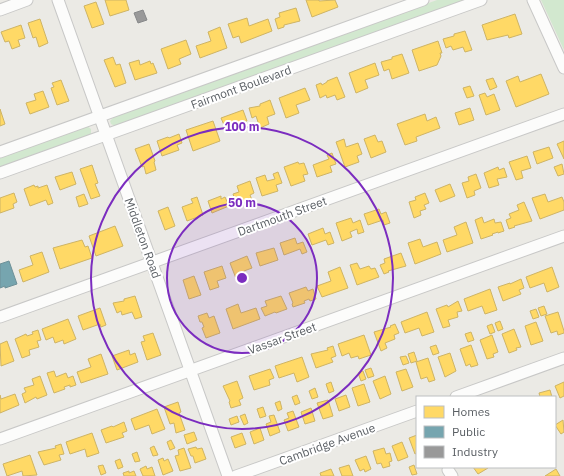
<svg xmlns="http://www.w3.org/2000/svg" width="564" height="476" font-family="'IBM Plex Sans',sans-serif">
  <rect width="100%" height="100%" fill="#ebeae5"/>
  <path fill="#d2e8cf" d="M437 0H464L115 126 111 124 110 121 114 117Z
    M541 0H564V50Z
    M87 126 91 129V134L89 135 0 167V157Z"/>
  <path fill="#ffd966" stroke="#ceb465" d="M105 0H126L129 10 110 16Z
    M306 0H319V1L335 0 338 7 312 17Z
    M96 2 104 24 92 28 84 6Z
    M296 8 300 21 284 25V27L278 29 275 19 280 17 279 13Z
    M515 14 522 34 509 38 508 35 487 40 482 25Z
    M247 18 249 26 268 19 272 31 241 43 239 36 233 38 228 24Z
    M40 19 48 43 39 47 36 37 33 38 28 23Z
    M21 25 25 38 18 40 20 46 12 49 9 41 5 42 1 32Z
    M220 27 227 48 200 58 196 46 211 41 208 32Z
    M465 31 472 50 465 52 463 47 453 50 451 46 446 48 443 39 454 36V34Z
    M186 40 191 54 179 59 181 64 168 69 161 49Z
    M438 41 442 53H440L441 56 437 65 419 71 412 50Z
    M402 54 409 73 392 79 389 69 384 71 381 62 392 59V57Z
    M113 57 116 65 120 64 126 83 115 87 104 60Z
    M139 60 140 65 150 61 151 64 153 63 157 73 135 80 129 63Z
    M375 63 379 75 365 80 368 88 356 93 349 73Z
    M541 74 549 94 516 107 506 81 518 76 520 82Z
    M337 77 345 97 337 100 335 95 327 98 326 95 320 98 316 85 321 83 322 85 327 82V81Z
    M493 78 497 87 490 90 486 80Z
    M61 80 69 101 57 105 51 88 54 87 52 83Z
    M470 86 474 96 467 98 463 88Z
    M305 88 310 100 296 105 299 113 286 118 279 98Z
    M43 91 49 107 30 114 26 103 36 100 34 94Z
    M485 93 487 97 494 94 500 110 486 115 479 95Z
    M270 100 275 114 267 117 269 124 260 128 256 116 252 118 249 108 260 106V104Z
    M470 108 474 120 459 125 455 113Z
    M0 109 5 124 0 126Z
    M243 110 247 121 242 122 244 126 227 132 221 118Z
    M425 114 427 121 436 117 440 128 416 137 417 141 405 145 397 124Z
    M213 121 220 141 193 151 186 130Z
    M179 134 182 143 177 145 179 150 162 156 157 141 168 137 169 138Z
    M375 135 378 142 382 141 386 152 371 158 364 139Z
    M344 139 346 147 358 143 362 154 357 156 359 162 345 167 336 142Z
    M564 141V159L557 144Z
    M149 144 155 161 154 162 156 170 146 174 144 166 142 167 135 149Z
    M549 147 553 158 537 164 533 152Z
    M332 153 336 164 330 166 332 172 317 177 313 165 329 159 327 155Z
    M527 156 531 168 521 171 523 178 516 180 509 162Z
    M298 162 299 164 304 163 308 174 303 175 305 181 291 186 284 167Z
    M562 164 564 174 558 176 554 167Z
    M92 165 98 183 95 184 100 196 91 199 80 169Z
    M498 167 499 170 504 168 507 177 497 179 499 185 489 188 484 173Z
    M72 172 76 184 60 190 55 177Z
    M278 172 282 183 276 185 278 191 262 196 256 178 265 175 267 181 275 179 273 174Z
    M476 174 481 188 474 191 475 195 467 198 462 183 469 181 468 177Z
    M250 181 254 193 250 195 252 200 237 206 233 194 239 192 237 186Z
    M450 184 455 196 440 202 435 190Z
    M34 185 35 187 38 186V188L47 185 53 203 48 205 46 200 30 206 24 189Z
    M14 193 17 202 13 204 14 208 0 213V198Z
    M425 193 429 203 424 205 426 209 420 211 421 215 414 218 409 202 416 200 415 197Z
    M84 194 88 204 79 207 76 197Z
    M545 194 548 202 562 197 564 202V210L540 219 532 198Z
    M221 196V199L225 197 229 206 212 213 208 201Z
    M197 197 203 215 187 221 182 207 193 203 191 199Z
    M524 202 532 221 514 226 515 227 509 229 506 220 511 218 509 214 519 210 517 205Z
    M168 207 175 226 165 230 158 211Z
    M379 209 381 214 386 212 390 223 384 225 383 220 368 225 364 214Z
    M482 217 484 223 494 219 495 223 501 222 504 231 498 233V232L492 234 493 235 481 239 475 220Z
    M351 218 353 223 360 220 364 232 358 234 357 229 350 232 352 237 342 241 336 223Z
    M466 222 473 243 447 252 443 240 457 235 454 227Z
    M115 226 123 246 96 256 89 236Z
    M323 228 325 234 330 232 334 243 328 245 326 240 312 245 308 234Z
    M295 238 297 244 303 242 307 252 302 254 300 249 284 255 280 243Z
    M420 239 423 247 437 242 441 254 415 264 408 243Z
    M82 240 85 247 88 246 92 258 60 269 53 248Z
    M274 248 278 260 260 266 256 253Z
    M42 252 49 272 23 282 19 270 33 265 30 256Z
    M401 253 406 266 388 271 389 272 384 274 380 265 385 263 384 259Z
    M247 256 252 268 244 271 246 277 237 281 230 263Z
    M357 263 360 269 369 266 371 269 375 268 379 277 357 285 350 265Z
    M222 266 226 278 217 281 219 287 210 290 204 272Z
    M340 267 348 288 322 297 317 286 331 281 328 272Z
    M552 267 559 287 547 292 544 283 530 288 526 277Z
    M194 276 201 295 189 299 183 280Z
    M521 279 524 288 519 290 521 294 503 301 498 287 510 283V284Z
    M306 287 308 291 313 289 316 299 310 301 309 299 304 301 305 303 293 307 292 304 293 303 289 293Z
    M490 289 497 310 485 314 482 306 468 311 464 299Z
    M135 296 142 317 135 319 132 312 122 315 121 311 117 313 113 303 124 301V299Z
    M281 296 287 309 276 313 275 312 265 316 261 308 267 306 265 301Z
    M458 301 462 311 457 312 458 317 448 320 450 326 443 328 436 309 447 305 448 307Z
    M238 304 241 313 256 308 260 319 233 329 226 309Z
    M544 306 547 314 541 316 538 308Z
    M100 308 106 325 101 327 100 324 83 330 78 316Z
    M536 309 539 317 533 319 530 311Z
    M427 312 434 332 422 336 419 328 405 333 401 322Z
    M558 312 564 331V333L558 335 557 331 551 333 545 316Z
    M207 313 209 318 214 316 220 333 206 338 202 328 204 327 202 322H200L198 316Z
    M68 319 76 339 64 344 63 340 55 343 53 337 46 340 42 329Z
    M500 321 503 329 498 331 495 323Z
    M536 322 543 341 531 345 525 326Z
    M395 324 399 333 394 335 395 339 385 343 387 348 381 351 374 332 391 327 390 326Z
    M492 324 495 332 490 334 487 326Z
    M514 329 521 347 516 348 517 350 509 353 502 334Z
    M38 330 41 340 37 341 39 347 29 350 30 355 22 358 15 339 26 334 27 336 33 334 32 332Z
    M471 332 474 340 468 342 465 334Z
    M153 333 161 355 147 360 141 342 145 341 143 336Z
    M364 335 371 355 359 359 358 356 351 358 349 353 342 356 338 344Z
    M492 335 498 352 493 354 494 357 487 359 480 340Z
    M7 341 14 361 1 366 0 344Z
    M436 345 439 353 433 355 430 347Z
    M471 345 478 365 471 367 470 364 466 366 460 349Z
    M333 346 336 356 331 358 333 362 316 368 311 354 328 350 327 348Z
    M129 350 130 355 135 353 138 362 117 370 112 356Z
    M414 352 417 361 411 363 408 354Z
    M450 353 456 371 445 377 438 357Z
    M101 354 108 374 81 383 77 372 91 367 88 359Z
    M406 356 409 363 403 365 400 357Z
    M302 357 309 377 297 382 294 373 279 378 275 366Z
    M428 358 435 380 429 382 427 377 421 379 416 362Z
    M371 368 374 376 368 378 365 370Z
    M270 369 274 378 269 380 270 385 254 390 249 376Z
    M406 369 413 387 402 391 396 372Z
    M54 371 56 377 66 373 68 378 73 376 76 385 70 387V385L64 387 65 389 54 393 47 373Z
    M363 371 366 379 361 381 358 373Z
    M40 376 47 395 37 399 36 397 25 403 22 394 26 392 24 388 34 385 32 379Z
    M385 376 391 394 380 399 373 381Z
    M237 381 243 398 239 400 241 405 231 408 229 402 230 401 223 386Z
    M331 382 334 391 329 393 326 384Z
    M564 382V396L560 398 555 386Z
    M364 384 370 402 358 406 352 388Z
    M315 388 318 397 312 399 309 391Z
    M550 390 552 397H540L539 393Z
    M15 394 19 405 0 413V395L1 399Z
    M297 395 300 403 295 405 292 397Z
    M346 395 350 407 339 411 335 399Z
    M328 400 333 416 323 419 317 403Z
    M280 401 282 409 278 411 275 403Z
    M178 402 181 412 179 413 185 430 176 433 174 423 170 424 164 407Z
    M263 407 266 416 260 418 257 409Z
    M311 408 315 421 305 424 301 412Z
    M157 409 165 429 152 434 149 425 135 430 131 419Z
    M293 411 299 427 288 431 284 420 289 418 287 413Z
    M245 414 248 423 244 425 240 416Z
    M274 415 280 432 270 436 266 424 271 422 269 416Z
    M237 416 239 422 231 425 229 419Z
    M563 420 564 432 561 434 555 425Z
    M124 422 127 431 122 433 124 437 106 443 101 430 112 426 113 427Z
    M260 428 264 440 254 444 250 432Z
    M194 432 197 440 187 444 184 435Z
    M92 433 99 453 87 457 85 449 70 454 66 442Z
    M242 433 246 444 235 448 231 437Z
    M417 435V453L415 454 409 438Z
    M171 440 175 448 170 450 167 442Z
    M402 442 408 457 398 461 392 446Z
    M61 444 64 454 59 455 61 460 44 465 38 452 56 448 55 446Z
    M154 446 158 455 153 456 150 448Z
    M196 447 197 449 202 448 206 459 195 463 193 456H191L188 449Z
    M184 448 191 468 180 471 175 456 179 455 178 450Z
    M384 448 386 454 390 453 392 461 389 462 390 466 383 468 381 463 377 464 373 451Z
    M137 452 140 461 135 462 132 454Z
    M30 455 37 475 23 476 22 471 7 476 3 464Z
    M366 456 371 469 365 472 364 469 360 471 355 460Z
    M163 458 164 461 168 459 173 471 163 475 158 460Z
    M120 459 123 467 118 469 115 461Z
    M103 465 106 473 101 475 98 466Z
    M349 465 353 476H342L339 468Z
    M414 465 417 474 412 475 409 467Z
    M146 466 147 469 152 467 155 476H143L140 469Z
    M473 467H488V468L478 474Z
    M331 469 334 476H321L320 473Z
    M556 469 560 476H545Z
    M129 471V473L134 471 136 476H124L123 473Z"/>
  <path fill="#76a5af" stroke="#6e9098" d="M9 261 17 284 5 288V286L0 288V264Z"/>
  <path fill="#999" stroke="#868889" d="M143 10 147 20 138 23 134 13Z"/>
  <g fill="none" stroke-linecap="round" stroke-linejoin="round">
    <g stroke="#c8c8c7" stroke-width="13">
      <path id="minor" d="M58 0 228 476
        M533 0 564 68
        M0 10 27 0
        M0 152 423 0
        M0 173 481 0
        M0 317 564 114
        M456 397 564 358
        M0 439 564 236
        M448 470 452 476
        M236 476 417 411"/>
    </g>
    <use href="#minor" stroke="#fcfcfb" stroke-width="11"/>
  </g>
  <circle cx="242" cy="278" r="75" fill="#7b2cbf" fill-opacity=".12"/>
  <g fill="none" stroke="#7b2cbf" stroke-width="2">
    <circle cx="242" cy="278" r="75"/>
    <circle cx="242" cy="278" r="151"/>
  </g>
  <g text-anchor="middle" dominant-baseline="central" stroke-width="4" stroke-linejoin="round" paint-order="stroke">
    <g font-size="12" fill="#5a5f64" stroke="#fff">
      <text transform="translate(241 87) rotate(-20)">Fairmont Boulevard</text>
      <text transform="translate(282 216) rotate(-20)">Dartmouth Street</text>
      <text transform="translate(143 238) rotate(70)">Middleton Road</text>
      <text transform="translate(282 338) rotate(-20)">Vassar Street</text>
      <text transform="translate(327 444) rotate(-20)">Cambridge Avenue</text>
    </g>
  </g>
  <circle cx="242" cy="278" r="6" fill="#7b2cbf" stroke="#fff" stroke-width="2"/>
  <g font-size="12" text-anchor="middle" font-weight="bold" fill="#7b2cbf" stroke="#fff" stroke-width="4" stroke-linejoin="round" paint-order="stroke">
    <text x="242" y="131">100 m</text>
    <text x="242" y="207">50 m</text>
  </g>
  <rect x="416" y="396" width="140" height="72" fill="#ffffff" stroke="#bdbfc1"/>
  <rect x="424" y="406" width="20" height="12" fill="#ffd966" stroke="#bdbfc1"/>
  <text x="452" y="416" font-size="12" fill="#5a5f64">Homes</text>
  <rect x="424" y="426" width="20" height="12" fill="#76a5af" stroke="#bdbfc1"/>
  <text x="452" y="436" font-size="12" fill="#5a5f64">Public</text>
  <rect x="424" y="446" width="20" height="12" fill="#999999" stroke="#bdbfc1"/>
  <text x="452" y="456" font-size="12" fill="#5a5f64">Industry</text>
</svg>
